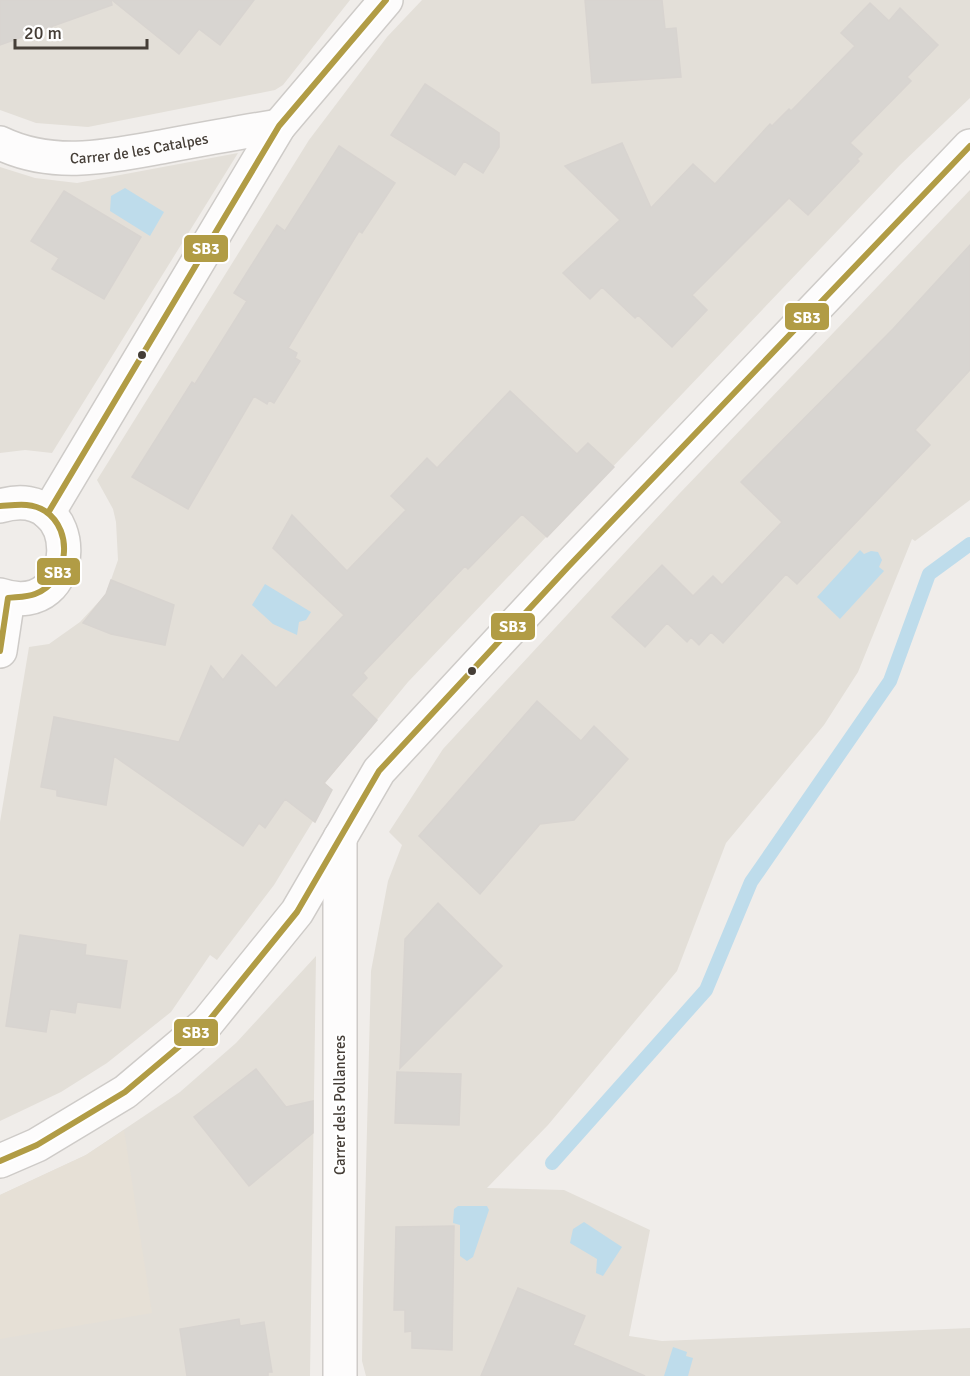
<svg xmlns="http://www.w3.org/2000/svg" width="970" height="1376" font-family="Signika,sans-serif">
  <rect width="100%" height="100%" fill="#f0edea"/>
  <path fill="#e3dfd8" d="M0 0H350L283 85 275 90 88 127 36 123 0 110Z
    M422 0H970V98L900 165 408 682 325 783 332 790 274 885 217 960 210 955 171 1012 107 1063 61 1092 0 1121V822L29 647 49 644 80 622 106 594 118 560 116 522 113 509 97 480 309 140 387 37Z
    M238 153 52 453 25 450 0 453V167L35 178 77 183Z
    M970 190V500L915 541 912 539 858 672 824 725 726 843 677 971 548 1125 487 1188 564 1190 650 1230 629 1336 662 1341 970 1328V1376H366L362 1361 363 1288 371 971 388 881 402 845 389 832 443 749 679 494Z
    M316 956 310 1376H0V1195L86 1155 180 1092 236 1043Z"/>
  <path fill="#e6e0d6" d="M124 1130 152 1313 0 1339V1195L86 1155Z"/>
  <path fill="#bedceb" d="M125 188 164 212 150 236 110 211 111 196Z
    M860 550 864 554 871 551 878 552 882 560 879 567 884 571 840 619 817 597Z
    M265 584 311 612 306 620 299 622 297 635 273 624 252 605Z
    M458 1206H487L489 1210 473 1257 467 1261 460 1256V1225L453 1223 454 1209Z
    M584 1222 622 1247 603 1276 596 1273 597 1259 570 1243 573 1229Z
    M673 1347 687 1352 686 1356 693 1358 688 1376H664Z"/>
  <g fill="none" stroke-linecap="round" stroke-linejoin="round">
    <path stroke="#bedceb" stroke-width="14" d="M552 1163 706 990 751 882 890 681 929 574 970 544"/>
  </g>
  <path fill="#d8d5d1" stroke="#d8d4d0" stroke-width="1.5" d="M0 0H111L112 5 0 45Z
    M112 0H254L220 45 199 29 179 54Z
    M585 0H662L665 29 676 28 681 77 592 83Z
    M870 3 889 21 900 8 938 45 907 77 911 81 850 143 862 154 857 159 859 161 808 215 789 198 692 295 707 310 672 347 638 315 635 318 602 287 590 299 563 273 620 220 565 166 622 143 651 208 693 164 715 184 770 124 772 126 789 109 791 111 855 46 841 33Z
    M425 84 499 133V147L483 173 464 161 455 175 391 135Z
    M339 146 395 183 362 233 359 231 288 348 297 353 295 358 300 361 274 403 269 400 267 404 254 396 188 509 132 477 192 382 195 384 247 301 234 293 277 225 285 231Z
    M64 191 141 237 104 299 52 269 59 258 31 241Z
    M970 245V370L915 430 930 445 797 584 786 574 723 643 711 632 699 645 691 637 687 642 667 623 645 647 612 617 662 565 693 596 713 576 722 585 782 522 741 482 893 329Z
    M510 391 577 454 588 443 614 467 547 537 522 514 468 569 465 566 363 673 367 678 351 695 377 720 324 783 332 790 315 822 285 799 265 828 259 823 243 846 114 756 106 805 57 796V790L41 787 54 717 179 742 211 666 223 680 242 655 276 688 344 615 273 548 292 515 347 571 406 510 391 496 427 458 437 468Z
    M111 580 174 605 165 645 111 634 83 623 106 594Z
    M537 701 581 741 594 726 628 759 574 820 540 824 480 894 419 836Z
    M438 903 502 966 400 1068 405 939Z
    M20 935 86 945 85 955 127 961 120 1008 77 1002 75 1013 50 1009 46 1032 6 1026Z
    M256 1069 286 1107 313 1101V1133L249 1186 194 1117Z
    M397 1072 461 1074 459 1125 395 1123Z
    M454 1226 452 1350 412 1348V1331L405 1332V1310H394L396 1227Z
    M518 1288 585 1316 573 1345 645 1376H481Z
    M239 1319 240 1326 264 1322 272 1372H268V1376H187L180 1329Z"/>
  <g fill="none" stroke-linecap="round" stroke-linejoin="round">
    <g stroke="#cecbc8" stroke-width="36">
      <g id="minor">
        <path id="s1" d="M0 143C54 169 110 156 166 146 204 139 242 132 279 126"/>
        <path d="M0 506C87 480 83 623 0 595"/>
        <path d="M48 513 279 126 386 0"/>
        <path d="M0 651 8 598"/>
        <path d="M340 838V1376"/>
        <path d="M0 1161 37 1145 125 1092 207 1023 297 912 379 771 568 567 970 146"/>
      </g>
    </g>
    <use href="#minor" stroke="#fdfcfc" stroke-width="33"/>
    <g stroke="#fff" stroke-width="10">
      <path id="bus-1" d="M0 506C16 505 31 502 45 511 75 531 68 582 35 594 28 597 16 597 8 598L0 651
        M48 513 279 126 386 0
        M0 1161 37 1145 125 1092 207 1023 297 912 379 771 568 567 970 146"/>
    </g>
    <use href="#bus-1" stroke="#b19c45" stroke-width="6"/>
  </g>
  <g fill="#453e37" stroke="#fff" stroke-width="2">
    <circle cx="142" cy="355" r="5"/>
    <circle cx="472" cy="671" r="5"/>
  </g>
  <g text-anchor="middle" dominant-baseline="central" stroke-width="4.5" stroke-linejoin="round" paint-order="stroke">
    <g font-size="15" fill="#453e37" stroke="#fff">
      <text stroke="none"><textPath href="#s1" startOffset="142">Carrer de les Catalpes</textPath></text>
      <text transform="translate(340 1105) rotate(-90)">Carrer dels Pollancres</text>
    </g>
  </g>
  <g stroke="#fff" stroke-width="2">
    <rect x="183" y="234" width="46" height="29" rx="6" fill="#b19c45"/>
    <rect x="784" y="302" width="46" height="29" rx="6" fill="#b19c45"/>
    <rect x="36" y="557" width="45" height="29" rx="6" fill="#b19c45"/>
    <rect x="490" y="612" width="46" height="29" rx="6" fill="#b19c45"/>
    <rect x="173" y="1018" width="46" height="29" rx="6" fill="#b19c45"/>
  </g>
  <g font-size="16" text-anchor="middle" font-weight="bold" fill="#fff">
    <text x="206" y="254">SB3</text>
    <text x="807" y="323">SB3</text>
    <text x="58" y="578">SB3</text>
    <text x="513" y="632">SB3</text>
    <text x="196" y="1038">SB3</text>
  </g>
  <path d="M15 39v9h132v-9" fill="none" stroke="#453e37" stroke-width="3"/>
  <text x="24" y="39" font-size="18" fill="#453e37" stroke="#ffffff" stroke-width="4.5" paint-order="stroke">20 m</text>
</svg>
